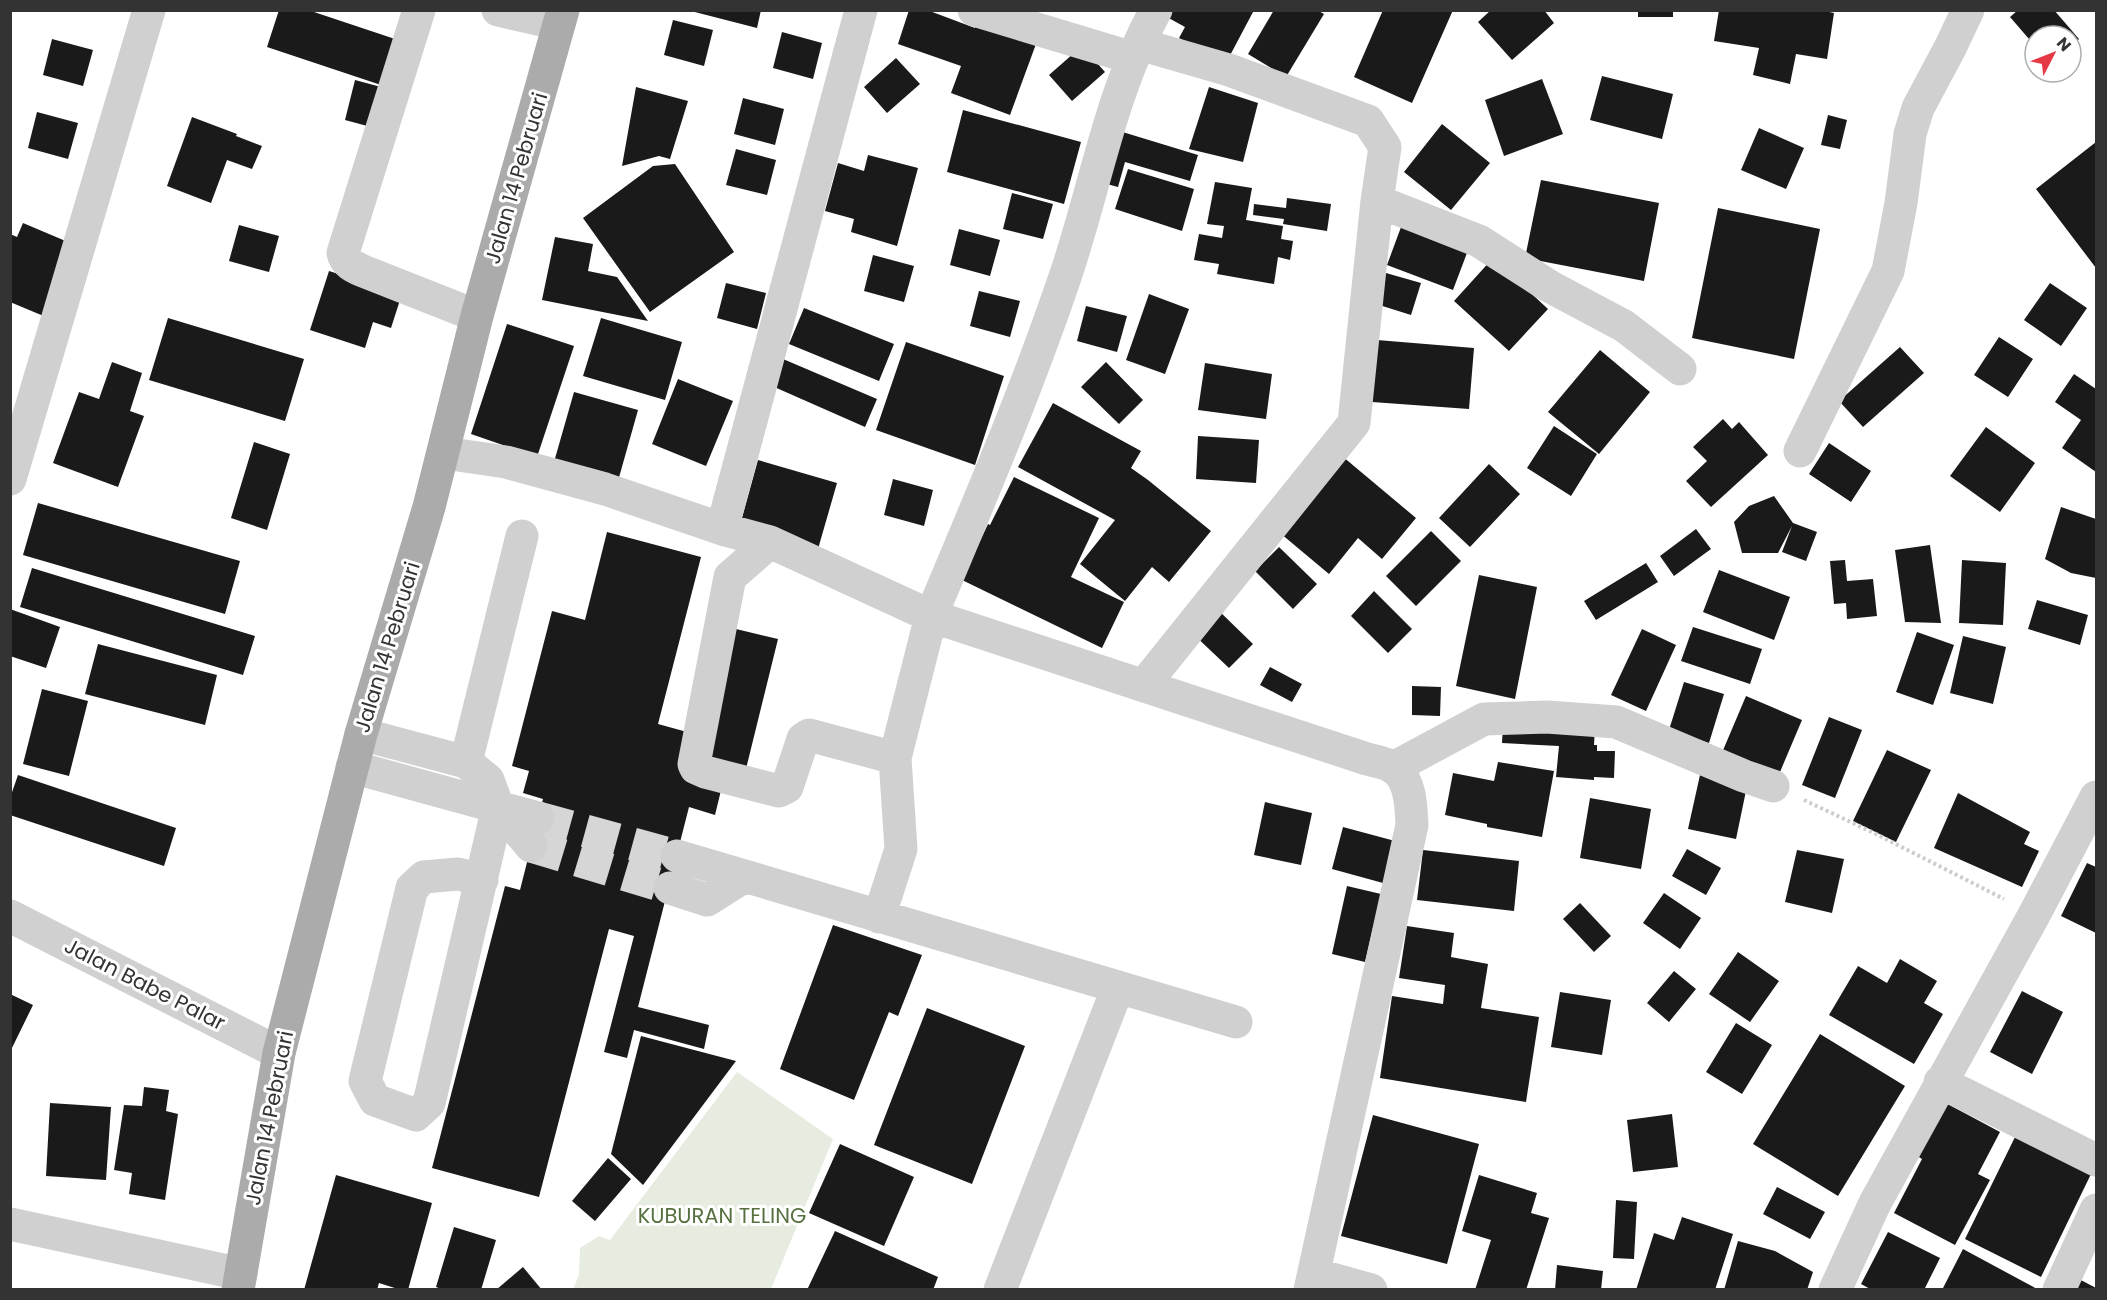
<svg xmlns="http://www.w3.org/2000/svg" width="2107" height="1300" font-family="Poppins,sans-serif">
  <rect width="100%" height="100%" fill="#fff"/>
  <path fill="#e6ecdf" d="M737 1072 833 1139 771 1289H573L579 1275 580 1248 599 1236 610 1240Z"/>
  <path fill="#1a1a1a" d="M279 10H308L404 42 390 88 267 47Z
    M687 10H761L757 28Z
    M909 10H927L975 28 977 22 1036 44 1010 115 951 93 961 66 898 44Z
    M1168 10H1251L1253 12 1226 63 1179 38 1185 27 1165 16Z
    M1274 10H1317L1324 14 1286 77 1248 54Z
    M1383 10H1453L1412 103 1354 77Z
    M1491 10H1544L1554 23 1512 60 1478 22Z
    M1638 10H1673V17H1638Z
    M1719 10H1820L1834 13 1827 59 1796 54 1790 84 1753 75 1759 48 1714 41Z
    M2018 10H2054L2079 39 2071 47V36H2035V46L2010 17Z
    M673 20 713 30 704 66 664 55Z
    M782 32 822 43 813 79 773 68Z
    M52 39 93 50 83 86 43 75Z
    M1082 46 1105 72 1072 101 1049 75Z
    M896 58 920 84 887 113 864 87Z
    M1602 76 1673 94 1662 139 1590 120Z
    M1542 79 1563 134 1504 156 1485 100Z
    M355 80 381 87 371 127 345 120Z
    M636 87 688 101 670 159 659 156 622 166Z
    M1209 87 1258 103 1243 162 1189 149Z
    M743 98 784 109 775 145 734 134Z
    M963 110 1081 142 1064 204 947 172Z
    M37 112 78 123 68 159 28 148Z
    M1828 115 1847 120 1840 149 1821 145Z
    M192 117 237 134 236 136 262 146 252 169 227 160 211 203 167 186Z
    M1442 124 1490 163 1451 210 1404 172Z
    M1759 128 1804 148 1786 189 1741 170Z
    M1116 130 1198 155 1190 181 1125 162 1118 187 1103 183Z
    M2096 142V268L2036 189Z
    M736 149 776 160 767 195 726 185Z
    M868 155 918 168 897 246 851 232 854 219 825 211 838 163 864 171Z
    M675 164 734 252 650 312 583 218 653 166Z
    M1128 169 1194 189 1182 231 1115 209Z
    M1541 180 1659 203 1644 281 1525 258Z
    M1215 182 1252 188 1246 220 1283 226 1281 239 1293 241 1290 260 1278 257 1274 284 1217 274 1219 264 1194 260 1199 234 1222 238 1224 226 1207 224Z
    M1012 193 1053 204 1043 239 1003 229Z
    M1287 198 1331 204 1327 231 1283 224 1284 219 1253 215 1254 204 1286 208Z
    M1718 208 1820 229 1794 359 1692 338Z
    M1404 219 1470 245 1453 290 1387 265Z
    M23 223 75 245 46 317 10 302V234L17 237Z
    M239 225 279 236 269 272 229 261Z
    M959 229 1000 240 990 276 950 265Z
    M555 237 593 244 588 271 617 277 648 321 542 300Z
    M873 255 914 266 904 302 864 291Z
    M1493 258 1548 309 1509 351 1454 301Z
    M329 271 383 288 401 297 391 328 373 322 365 348 310 330Z
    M1386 273 1421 283 1411 315 1376 304Z
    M726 283 766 293 757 329 717 318Z
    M2050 283 2087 308 2061 346 2024 320Z
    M979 291 1020 301 1010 337 970 326Z
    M1149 294 1189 309 1165 374 1126 360Z
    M1086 306 1127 316 1117 352 1077 341Z
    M804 308 894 344 879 381 789 344Z
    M168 318 304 359 285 421 149 380Z
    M601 318 682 342 665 400 583 376Z
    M507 324 574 346 537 457 471 434Z
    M1999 337 2033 359 2008 397 1974 375Z
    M1377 340 1474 348 1469 409 1372 402Z
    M906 342 1004 376 975 465 876 430Z
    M1900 347 1924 373 1863 427 1839 401Z
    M1600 350 1650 392 1599 454 1548 412Z
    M783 359 877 399 865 427 772 386Z
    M112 362 142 373 130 411 144 416 118 487 53 463 79 392 99 399Z
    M1106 362 1143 400 1119 424 1081 387Z
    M1205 363 1272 374 1266 419 1198 410Z
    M2074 374 2096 389V472L2062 448 2081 420 2055 402Z
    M678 379 733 401 706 466 652 444Z
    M574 392 638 410 618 481 554 462Z
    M1053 403 1141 451 1131 468 1148 480 1211 531 1169 582 1152 567 1125 601 1080 564 1115 520 1018 467Z
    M1723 419 1732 429 1739 422 1768 455 1711 507 1686 481 1707 461 1693 447Z
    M1554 426 1597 454 1571 496 1527 468Z
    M1986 427 2035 463 2000 512 1950 476Z
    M1198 436 1259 440 1256 483 1196 479Z
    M254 442 290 454 267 530 231 518Z
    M1829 443 1871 471 1851 502 1809 474Z
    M1342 456 1416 518 1382 559 1358 538 1329 574 1280 533Z
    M758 460 837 483 818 549 740 525Z
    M1489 464 1520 494 1470 547 1439 518Z
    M1014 477 1099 518 1071 577 1124 602 1102 648 962 580 988 524 990 525Z
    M893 479 933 490 924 526 884 515Z
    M1774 496 1793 523 1817 532 1806 561 1782 552 1792 526 1778 553H1742L1734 522 1749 506Z
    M38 503 240 561 225 614 23 555Z
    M2061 507 2096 519V578L2071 573 2045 559Z
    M1696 529 1711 549 1674 576 1660 556Z
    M1431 531 1461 561 1416 606 1386 576Z
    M607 532 701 557 658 724 698 735 732 628 778 639 743 781 724 778 715 815 689 807 638 1007 709 1025 704 1049 634 1030 627 1058 604 1052 634 936 609 929 539 1197 432 1168 505 886 520 890 543 799 523 793 529 771 512 766 552 611 585 620Z
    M1930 545 1941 623 1905 622 1895 550Z
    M1279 547 1317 584 1293 609 1255 571Z
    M1845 560 1847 581 1873 579 1877 616 1847 619 1846 603 1834 604 1830 561Z
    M1962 560 2006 563 2003 625 1959 623Z
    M1646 563 1658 582 1596 620 1584 601Z
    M32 568 255 636 243 675 20 607Z
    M1719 570 1790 597 1774 640 1703 612Z
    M1479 575 1537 587 1515 699 1456 686Z
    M1374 591 1412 629 1388 653 1351 616Z
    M2037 600 2088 615 2080 645 2028 629Z
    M1215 607 1253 644 1229 668 1190 631Z
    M10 609 60 627 46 668 10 656Z
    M1693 627 1762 649 1750 684 1681 661Z
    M1642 629 1676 645 1646 711 1611 695Z
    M1917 632 1954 645 1933 705 1896 692Z
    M1963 636 2006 647 1993 704 1950 693Z
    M98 644 217 675 205 725 85 694Z
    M1270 667 1302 684 1292 702 1260 685Z
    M1684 682 1724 694 1709 743 1669 730Z
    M1412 686 1441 687 1440 716 1412 715Z
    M42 689 88 701 69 776 23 764Z
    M1746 696 1802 720 1777 779 1721 755Z
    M1829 717 1862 730 1835 798 1802 785Z
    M1503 724 1595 727 1594 745H1597V751H1615L1614 778 1594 777V780L1556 777 1559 746 1502 743Z
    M1887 750 1931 770 1896 842 1853 821Z
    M1498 762 1554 771 1542 837 1487 827V824L1445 815 1453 773 1494 781Z
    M18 775 176 828 164 866 10 815V798Z
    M1700 775 1747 786 1736 839 1688 829Z
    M1958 793 2030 832 2024 844 2039 851 2022 887 1934 848Z
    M1590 798 1651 809 1641 869 1580 858Z
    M1265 802 1312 813 1301 865 1254 855Z
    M1343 827 1395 841 1383 883 1332 869Z
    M1687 849 1721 868 1706 895 1672 876Z
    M1423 850 1519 861 1514 911 1417 900Z
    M1797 850 1844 859 1832 913 1785 902Z
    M2087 863 2096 867V933L2061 916Z
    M1347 886 1381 894 1365 962 1332 954Z
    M1664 893 1701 918 1680 949 1643 923Z
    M1580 903 1611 936 1594 952 1563 919Z
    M833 925 922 955 898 1016 889 1012 854 1100 780 1069Z
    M1407 926 1454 933 1451 957 1488 964 1481 1008 1539 1017 1526 1102 1380 1078 1392 996 1443 1004 1445 985 1399 978Z
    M1738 952 1779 981 1750 1022 1709 994Z
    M1900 959 1937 981 1924 1003 1943 1014 1914 1064 1829 1015 1858 966 1887 983Z
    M1674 971 1696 989 1669 1022 1647 1003Z
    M2022 991 2063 1012 2032 1074 1990 1052Z
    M1560 992 1611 1000 1602 1055 1551 1047Z
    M10 994 33 1005 10 1052Z
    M927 1008 1025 1046 972 1184 874 1145Z
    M1736 1023 1772 1045 1742 1094 1706 1072Z
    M1820 1034 1905 1086 1838 1196 1753 1144Z
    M641 1036 736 1061 643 1185 611 1154Z
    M144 1087 169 1090 166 1111 178 1114 165 1200 129 1194 132 1173 114 1170 124 1105 142 1106Z
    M1942 1101 2000 1132 1978 1174 1990 1180 1955 1245 1894 1213 1922 1159 1914 1154Z
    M50 1103 111 1107 106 1180 46 1176Z
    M1672 1114 1678 1167 1633 1172 1627 1120Z
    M1373 1115 1479 1144 1447 1264 1341 1236Z
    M2015 1137 2091 1174 2041 1277 1965 1239Z
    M840 1144 914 1177 884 1246 809 1213Z
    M608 1158 631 1179 595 1221 572 1201Z
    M336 1175 432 1203 408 1290H401L379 1283 377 1290H304Z
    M1479 1175 1537 1193 1531 1213 1549 1218 1526 1290H1475L1491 1240 1462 1231Z
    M1777 1187 1825 1212 1810 1239 1763 1214Z
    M1616 1200 1637 1202 1634 1259 1613 1258Z
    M1682 1217 1733 1234 1715 1290H1636L1654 1233 1674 1240Z
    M454 1227 496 1240 481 1290H444L436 1287Z
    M835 1231 938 1277 933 1290H807Z
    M1888 1232 1940 1258 1924 1290H1872L1861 1284Z
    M1738 1241 1775 1251 1813 1272 1807 1290H1724Z
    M1963 1249 2039 1290H1942Z
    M1557 1265 1603 1271 1601 1290H1555Z
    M523 1267 542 1290H496Z
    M2077 1278 2096 1288V1290H2071Z"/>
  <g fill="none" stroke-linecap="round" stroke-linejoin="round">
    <path stroke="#d6d6d6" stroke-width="33" stroke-dasharray="33 16" stroke-linecap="butt" d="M538 818 677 856
      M531 846 670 888"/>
    <path stroke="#cdcdcd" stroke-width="4" stroke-dasharray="3 3" stroke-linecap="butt" d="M1804 800 1876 834 2004 899"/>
    <path stroke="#d0d0d0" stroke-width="33" d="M419 10 343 253C345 263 354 267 363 271L477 316
      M498 10 559 24
      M974 10 1133 58
      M1156 10C1110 92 1095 190 1065 277 1026 392 978 504 931 616L1367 759C1375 761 1387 763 1394 768 1411 781 1411 806 1412 825L1310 1290
      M1139 44 1229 70 1368 121 1385 147 1377 201 1354 423 1144 685
      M1377 201 1479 241 1549 286 1624 326 1680 369
      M1800 451 1888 271 1901 203 1910 134 1918 108 1950 48 1968 10
      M444 453 506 462 605 489 722 529 770 542 931 616 895 758 809 735 803 739 787 787 779 791 705 772 696 768 694 764 730 577 770 542
      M10 479 149 10
      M722 529 861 10
      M361 734 466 762 488 780 498 807 531 846
      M466 762 522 536
      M352 767 538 818
      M1393 768 1484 719 1547 717 1616 722 1744 776 1773 786
      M677 856 1236 1022
      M482 880 458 874 424 877 412 888 365 1081 375 1100 416 1115 429 1103 498 807
      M670 888 707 900 745 876
      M10 916 279 1053
      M879 917 901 849 895 758
      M1940 1082 2096 1160
      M10 1224 241 1274
      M1314 1274 1371 1290
      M1000 1290 1118 987
      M1835 1290 1875 1203 2034 915 2096 797
      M2059 1290 2096 1210"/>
    <path stroke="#ababab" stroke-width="33" d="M238 1290 279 1053 361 734 429 507 477 316 563 10"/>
  </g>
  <g text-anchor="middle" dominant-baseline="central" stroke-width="6" stroke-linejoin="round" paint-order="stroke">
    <g font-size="21" fill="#333" stroke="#fff">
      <text transform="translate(516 178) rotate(-74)">Jalan 14 Pebruari</text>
      <text transform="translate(387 647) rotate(-73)">Jalan 14 Pebruari</text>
      <text transform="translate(145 984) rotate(27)">Jalan Babe Palar</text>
      <text transform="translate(269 1118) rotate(-79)">Jalan 14 Pebruari</text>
    </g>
    <g font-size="21" fill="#56703f" stroke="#fff">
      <text x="722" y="1215">KUBURAN TELING</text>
    </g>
  </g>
  <rect width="2107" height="1300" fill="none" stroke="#333333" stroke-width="24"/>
  <g transform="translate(2053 54) rotate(48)"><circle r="28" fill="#ffffff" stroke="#adadad" stroke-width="1.5"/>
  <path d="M0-4.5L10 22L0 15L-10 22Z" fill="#e63946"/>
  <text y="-9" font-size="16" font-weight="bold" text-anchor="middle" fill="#333333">N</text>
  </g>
</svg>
